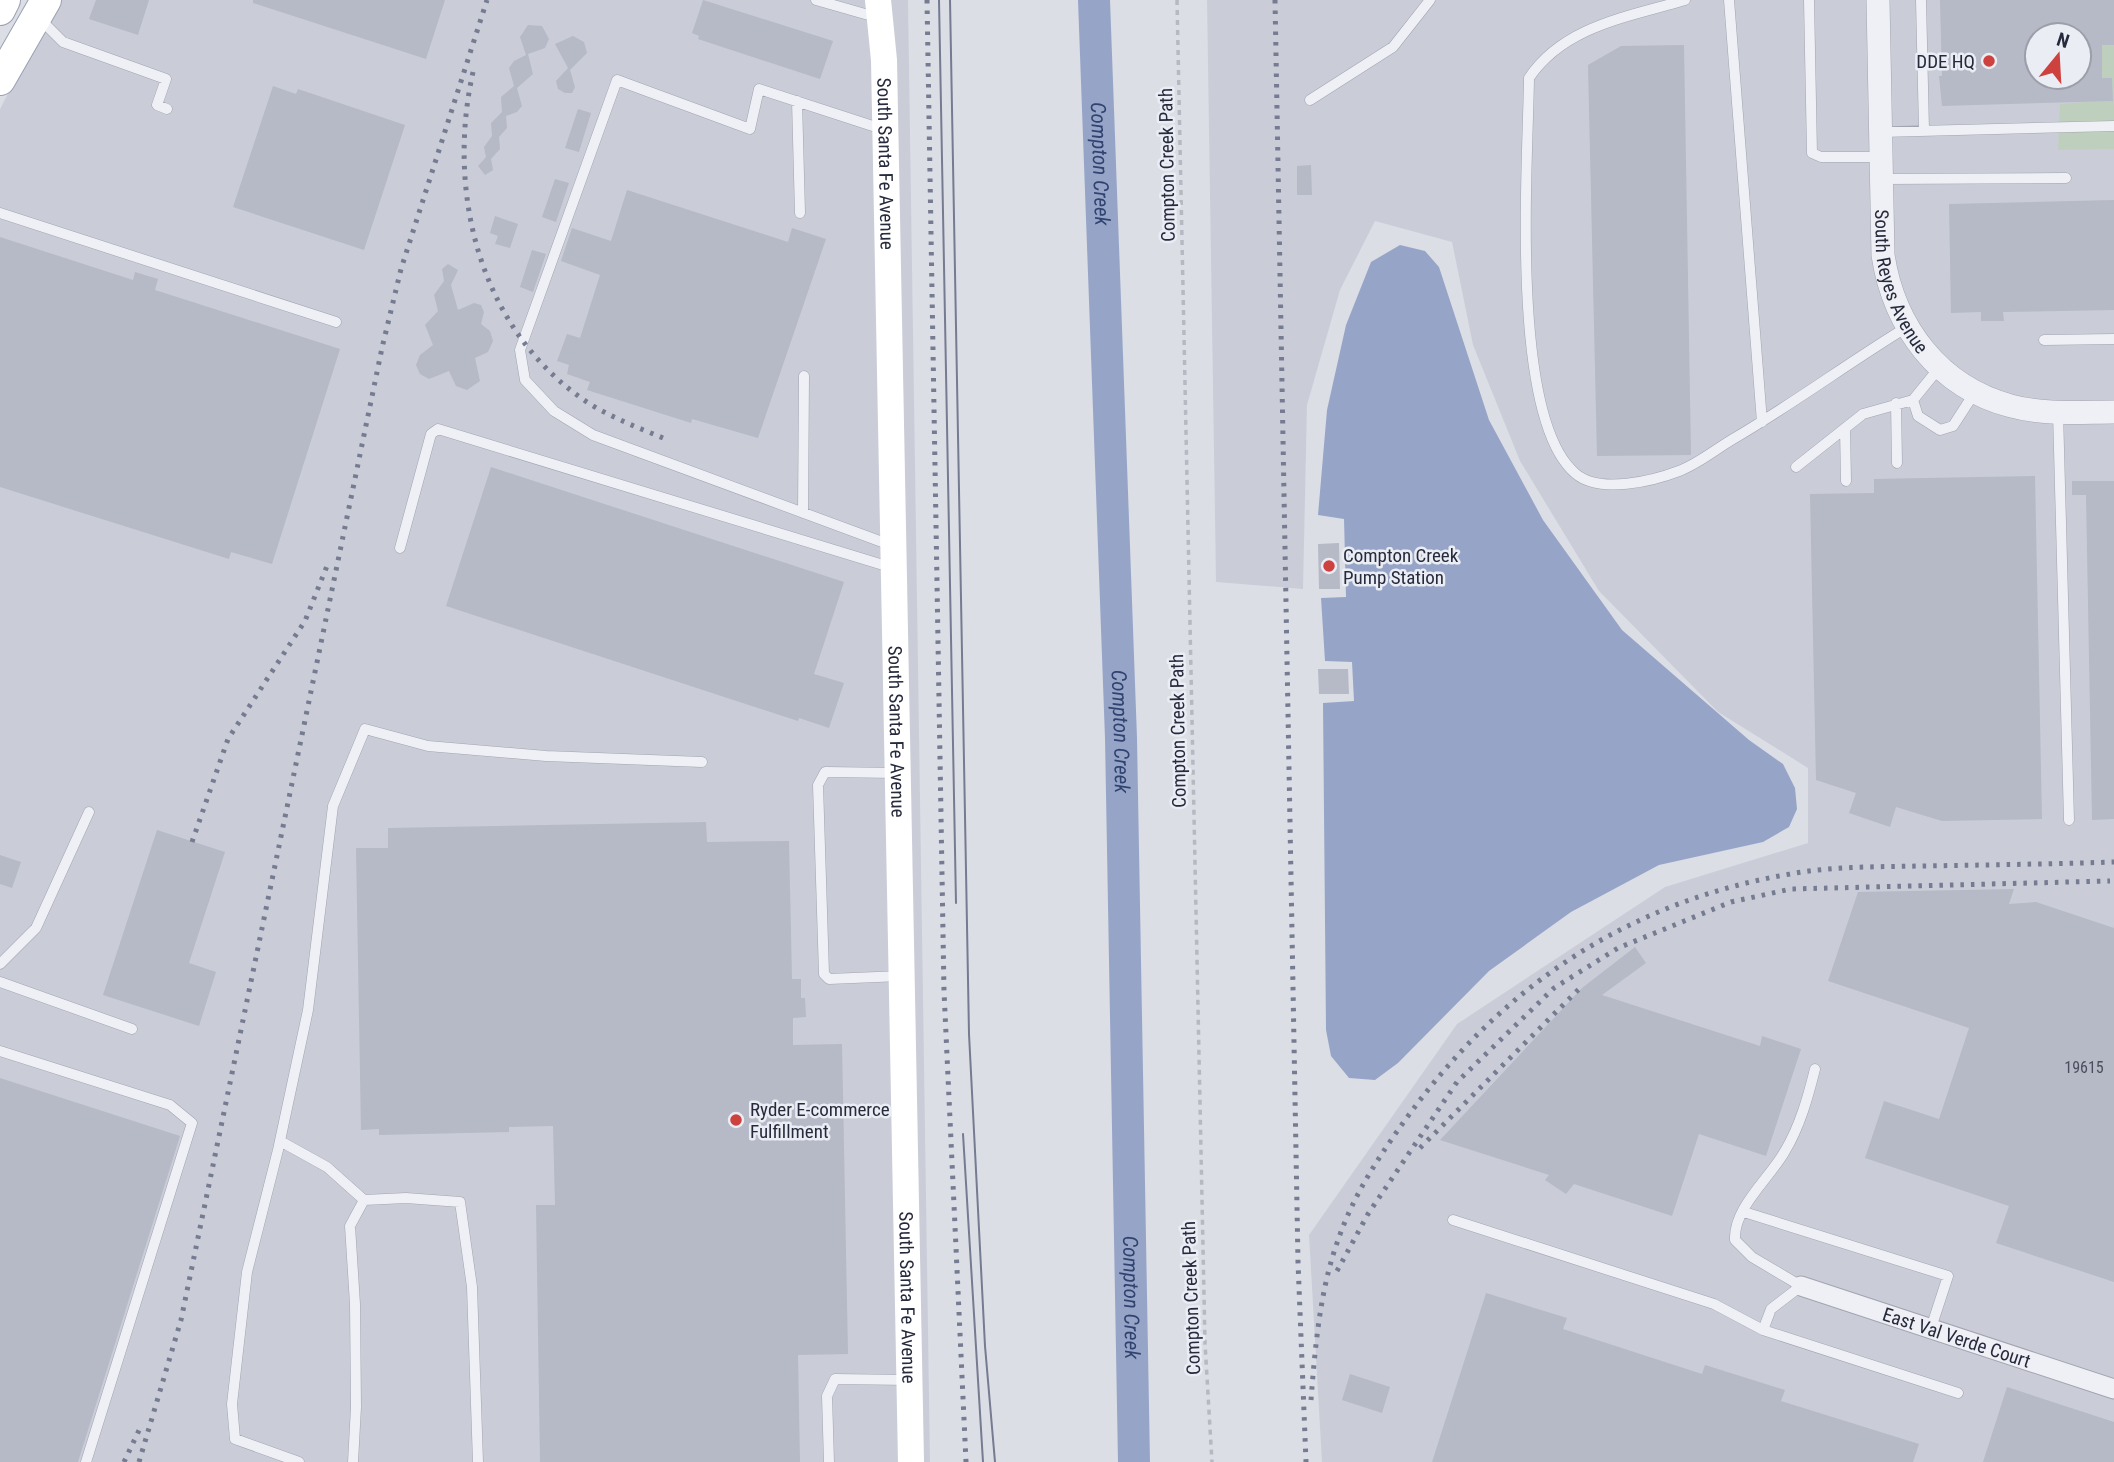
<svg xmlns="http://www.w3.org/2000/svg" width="2114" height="1462" font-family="'Roboto Condensed',sans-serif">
  <rect width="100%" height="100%" fill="#dcdee6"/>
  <path fill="#cacdd8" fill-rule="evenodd" d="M56 0H908L930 1462H0V109Z
    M1207 0H2114V1462H1322L1309 1235 1457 1024 1665 887 1808 843V768L1718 712 1599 591 1520 461 1473 345 1452 242 1375 221 1340 290 1307 405 1303 589 1216 582ZM2037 35H2079V77H2037Z"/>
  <path fill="#bed0bd" d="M2102 45H2114V149L2058 150 2060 104 2113 100 2112 79 2102 78Z"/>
  <path fill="#96a5c7" d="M1400 245 1425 251 1439 267 1489 420 1543 520 1622 630 1749 740 1783 764 1795 788 1797 809 1789 827 1763 842 1659 865 1571 912 1489 971 1398 1063 1375 1080 1349 1078 1331 1056 1326 1030 1323 703 1354 701 1352 662 1325 661 1321 598 1346 597 1344 519 1318 515 1327 410 1346 325 1371 262Z"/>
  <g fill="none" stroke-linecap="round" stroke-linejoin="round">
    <path stroke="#96a5c7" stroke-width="32" id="s1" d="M1094 0 1121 738 1134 1462"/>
  </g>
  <path fill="#b6b9c6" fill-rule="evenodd" d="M96 0H149L138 35 89 19Z
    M253 0H445L426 59 253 3Z
    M703 0 833 41 820 79 698 39 699 36 692 33Z
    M1940 0H2114V45H2102V78H2112L2113 101 1942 106 1939 76H1942ZM2037 35H2079V77H2037Z
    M528 25 542 26 549 39 545 48 528 54 533 74 517 88 522 106 517 112 506 116 507 128 499 137 500 149 491 159 493 170 485 175 478 166 486 157 484 147 492 136 491 123 502 112 501 97 514 86 509 68 514 61 526 55 520 37Z
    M573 36 584 42 587 53 570 70 575 87 572 93H565L558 89 556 81 568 68 555 44Z
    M1684 45 1691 455 1597 456 1588 65 1621 46Z
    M273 86 296 94 298 89 405 125 364 250 233 207Z
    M578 109 591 113 579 152 565 148Z
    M1311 165 1312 195H1297V166Z
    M555 179 569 183 556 222 542 217Z
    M627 190 788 242 792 228 826 239 758 438 692 419 691 423 587 390 590 382 567 374 569 365 557 361 567 334 580 338 600 275 561 261 572 228 611 241Z
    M2114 200V310L2003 312 2004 321H1981V312L1951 313 1949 204Z
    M495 216 518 224 510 248 495 244 498 236 490 233Z
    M0 237 133 280 135 272 158 279 155 290 340 349 272 564 231 552 229 559 0 487Z
    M532 250 546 254 533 292 520 287Z
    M448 264 458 270 451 285 458 310 474 303 481 305 484 312 481 324 490 331 493 341 488 352 475 358 480 381 467 390 456 386 449 371 429 379 420 374 416 365 420 355 433 345 425 325 438 311 434 295 444 281 442 269Z
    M491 467 844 582 814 674 844 683 829 728 799 718 798 721 446 606Z
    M2035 476 2042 819 1942 821 1896 807 1890 827 1849 813 1856 793 1816 780 1810 494 1874 493V479Z
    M2072 481H2114V819L2092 820 2086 495H2072Z
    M1339 543 1340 589H1319L1318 544Z
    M1318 669H1348L1349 694H1319Z
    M706 822 707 842 789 841 792 979H801V998H805L806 1017 793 1018V1045L842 1044 848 1354 798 1355 800 1462H540L536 1205H555L553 1126 509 1127V1132L379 1135V1129L361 1130 356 848H388V828Z
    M157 830 225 852 189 963 216 972 199 1026 103 995Z
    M0 855 21 862 12 888 0 884Z
    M2014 889 2009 904 2036 902 2114 928V1282L1996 1243 2009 1206 1865 1158 1884 1101 1939 1119 1969 1028 1828 981 1858 892Z
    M1635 947 1646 963 1602 995 1760 1046 1762 1036 1801 1049 1766 1156 1699 1134 1672 1216 1574 1184 1566 1194 1545 1180 1549 1175 1440 1140 1582 988Z
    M0 1078 180 1136 78 1462H0Z
    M1486 1293 1567 1318 1563 1329 1702 1374 1705 1365 1785 1390 1781 1401 1919 1444 1913 1462H1432Z
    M1350 1374 1390 1387 1382 1413 1342 1400Z
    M2007 1387 2114 1422V1462H1983Z"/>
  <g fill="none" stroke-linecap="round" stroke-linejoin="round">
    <g stroke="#a2a4b0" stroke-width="11">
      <path id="service" d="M816 0 879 18
        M1685 0C1628 17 1564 26 1529 78 1528 164 1509 419 1576 474 1600 494 1653 481 1679 471 1698 464 1716 449 1733 439 1793 404 1848 363 1907 327
        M1729 0 1762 422
        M1809 0 1812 153 1821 157H1881
        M1921 0 1924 130
        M40 19 63 42 166 79 157 105 167 109
        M1310 100 1393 47 1430 0
        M797 101 800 213
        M882 129 759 89 750 129 617 80 520 350 525 380 554 411 593 435 893 546
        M1881 132 2114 126
        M1882 179 2066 178
        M0 213 336 322
        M2044 340 2114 339
        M1913 400 1918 416 1940 430 1953 426 1975 392
        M1896 403 1897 463
        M2058 412 2069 820
        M1845 428 1846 481
        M1796 467 1863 414 1913 400 1939 368
        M803 513 804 376
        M400 548 431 434 438 429 893 568
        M897 773 825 772 818 785 824 974 829 979 901 976
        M0 964 36 928 89 812
        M0 982 132 1029
        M0 1051 170 1105 192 1123 86 1462
        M1815 1069C1808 1097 1800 1126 1785 1151 1770 1178 1733 1208 1735 1240L1752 1257 1801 1286 1771 1309 1763 1330 1958 1393
        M280 1141 327 1167 364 1200 350 1226 355 1304 356 1407 353 1462
        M364 1200 406 1198 460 1202 472 1287 478 1462
        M1744 1212 1948 1276 1931 1328
        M1453 1220 1714 1304 1763 1330
        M299 1462 235 1439 232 1404 247 1272 278 1150 308 1010 333 806 365 729 428 746 546 756 702 762
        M829 1462 827 1396 835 1379 909 1380"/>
    </g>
    <g stroke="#a2a4b0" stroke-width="21">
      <g id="minor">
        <path id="s2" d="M1801 1286 2114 1389"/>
      </g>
    </g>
    <g stroke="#a2a4b0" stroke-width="24">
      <g id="tertiary">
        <path id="s3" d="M1878 0 1883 255C1894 327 1939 387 2011 406 2044 415 2080 412 2114 412"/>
      </g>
    </g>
    <g stroke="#9ba0b2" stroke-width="32">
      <path id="primary" d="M0 10 5 0
        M0 80 46 0"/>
    </g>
    <path stroke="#b6b9c1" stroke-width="3.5" stroke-dasharray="5 5" stroke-linecap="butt" d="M1177 0 1205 1343 1212 1462"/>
    <use href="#service" stroke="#eef0f5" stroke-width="10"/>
    <use href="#minor" stroke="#eef0f5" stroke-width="19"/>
    <use href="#tertiary" stroke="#eef0f5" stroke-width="23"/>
    <path stroke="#fff" stroke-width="26" id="s4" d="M878 0 884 60 911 1462"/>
    <use href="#primary" stroke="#fff" stroke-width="30"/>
    <path stroke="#757b90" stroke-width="2" d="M939 0 956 903
      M950 0 969 1034 985 1346 995 1462
      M963 1134 983 1462"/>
    <path stroke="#757b90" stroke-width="5" stroke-dasharray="3.5 7" stroke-linecap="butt" d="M927 0 944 991 966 1462
      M1275 0 1298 1262 1306 1462
      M473 72C447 188 477 321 577 395 602 414 634 426 663 438
      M192 842 228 739 305 621 329 561
      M1420 1148 1580 988
      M1337 1271 1368 1214 1457 1082 1554 988 1618 948 1731 902 1791 889 2110 881
      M1311 1400C1315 1348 1320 1291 1337 1243 1352 1198 1376 1161 1403 1123 1499 988 1626 902 1790 874 1833 866 1878 867 1921 866 1986 865 2050 864 2114 862
      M124 1462 142 1424
      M139 1462 181 1320 382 348 401 269 487 0"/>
  </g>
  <g fill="#cd423f" stroke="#ebedf4" stroke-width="2.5">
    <circle cx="1989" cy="61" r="7"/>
    <circle cx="1329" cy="566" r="7"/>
    <circle cx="736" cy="1120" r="7"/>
  </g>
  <g text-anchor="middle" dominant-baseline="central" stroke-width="5" stroke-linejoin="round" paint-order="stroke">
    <g font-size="16" fill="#4a4e5e">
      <text x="2084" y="1067">19615</text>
    </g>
    <g font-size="19" fill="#262a3c" stroke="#ebedf4" text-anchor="start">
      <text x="1975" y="61" text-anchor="end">DDE HQ</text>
      <text x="1343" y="555">Compton Creek<tspan x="1343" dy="22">Pump Station</tspan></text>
      <text x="750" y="1109">Ryder E-commerce<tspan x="750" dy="22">Fulfillment</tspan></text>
    </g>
    <g font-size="19" fill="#262a3c" stroke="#ebedf4">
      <text stroke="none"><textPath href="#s4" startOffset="164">South Santa Fe Avenue</textPath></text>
      <text transform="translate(1167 165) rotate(-91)">Compton Creek Path</text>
      <text stroke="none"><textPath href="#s3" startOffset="285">South Reyes Avenue</textPath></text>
      <text stroke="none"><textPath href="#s4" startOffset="732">South Santa Fe Avenue</textPath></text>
      <text transform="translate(1178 731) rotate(-91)">Compton Creek Path</text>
      <text stroke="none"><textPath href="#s4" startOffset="1298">South Santa Fe Avenue</textPath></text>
      <text transform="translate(1191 1298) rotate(-92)">Compton Creek Path</text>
      <text stroke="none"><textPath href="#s2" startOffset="164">East Val Verde Court</textPath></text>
    </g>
    <g font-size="21" font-style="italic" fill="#304270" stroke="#ebedf4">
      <text stroke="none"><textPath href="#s1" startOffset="164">Compton Creek</textPath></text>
      <text stroke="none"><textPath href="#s1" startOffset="732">Compton Creek</textPath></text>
      <text stroke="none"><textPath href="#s1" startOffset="1298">Compton Creek</textPath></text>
    </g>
  </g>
  <g transform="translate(2058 56) rotate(18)"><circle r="33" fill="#ebedf4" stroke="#9c9faa" stroke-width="2"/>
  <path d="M0-5L12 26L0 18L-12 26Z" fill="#cd423f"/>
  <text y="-10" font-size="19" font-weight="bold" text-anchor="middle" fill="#262a3c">N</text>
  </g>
</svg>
